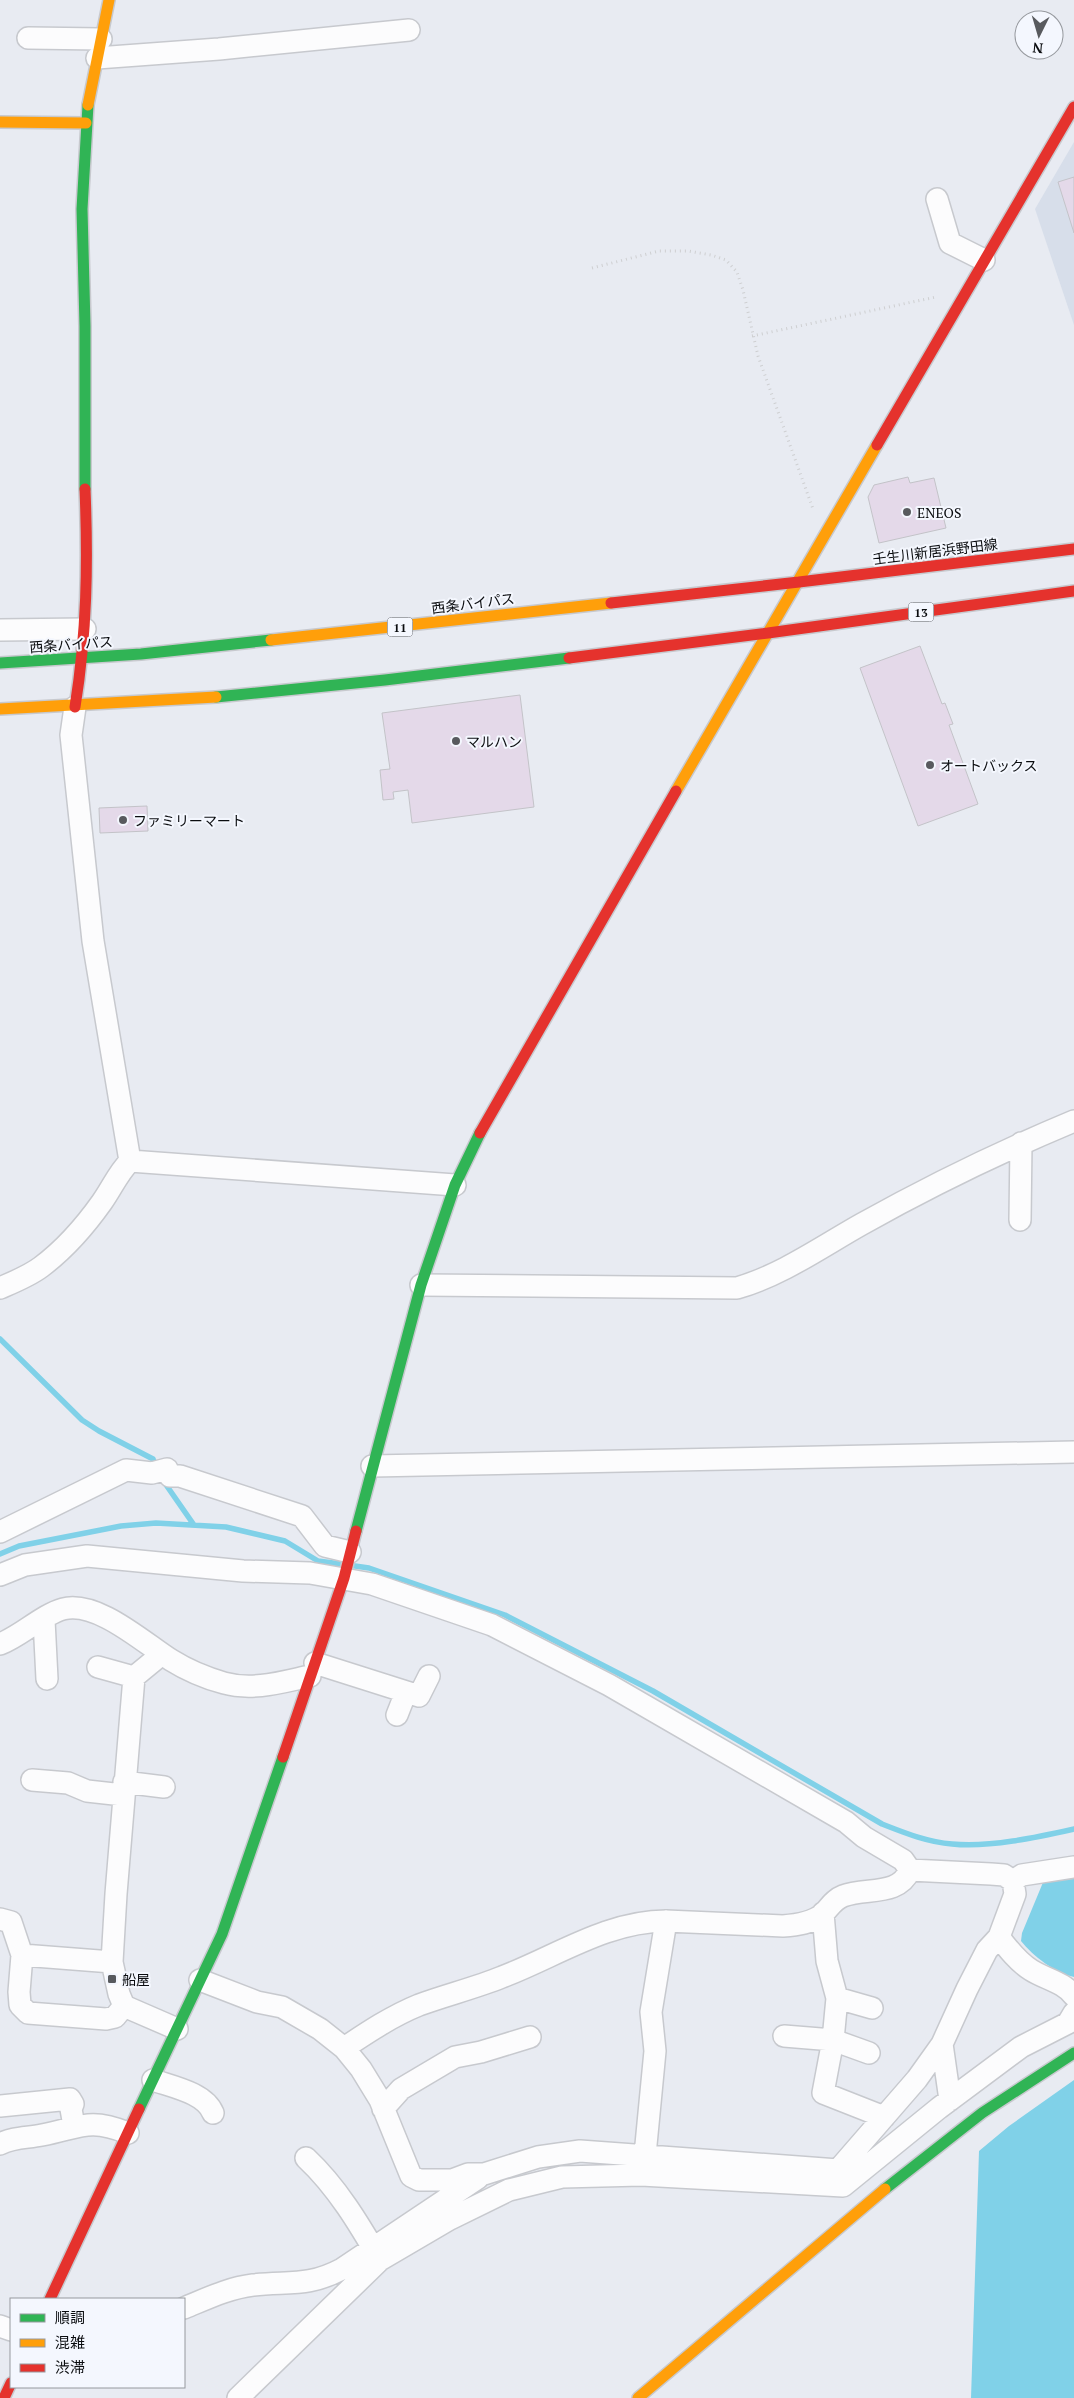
<svg xmlns="http://www.w3.org/2000/svg" width="1074" height="2398" font-family="'PT Serif','Noto Sans JP',serif">
  <rect width="100%" height="100%" fill="#e8ebf2"/>
  <path fill="#d7deea" d="M1074 142V325L1035 209Z"/>
  <path fill="#80d1e8" d="M1074 1875V1977C1055 1973 1033 1956 1021 1941L1022 1933 1044 1880Z
    M1074 2080V2398H971L979 2151 1009 2126Z"/>
  <g fill="none" stroke-linecap="round" stroke-linejoin="round">
    <path stroke="#80d1e8" stroke-width="5.5" d="M0 1339 82 1420 99 1431 153 1459 156 1467
      M162 1479 194 1525
      M0 1554 19 1546 121 1526 156 1523 226 1527 285 1541 318 1561 341 1564
      M355 1566 369 1568 505 1615 653 1691 882 1824C905 1833 927 1842 952 1844 989 1848 1038 1837 1074 1829"/>
  </g>
  <path fill="#e4d9e9" stroke="#c3c3c8" d="M1074 177V233L1058 182Z
    M908 477 910 483 934 478 946 528 879 543 868 497 874 485Z
    M920 646 942 704 945 703 953 724 949 725 978 804 918 826 860 668Z
    M520 695 534 807 412 823 408 790 393 792 394 799 383 800 380 770 390 769 382 713Z
    M147 806 148 831 100 833 99 808Z"/>
  <g fill="none" stroke-linecap="round" stroke-linejoin="round">
    <g stroke="#c7c9ce" stroke-width="24">
      <path id="street" d="M28 38 101 39
        M97 58 219 49 409 30
        M937 199 950 243 984 260
        M0 630 85 629
        M130 1161 455 1185
        M1020 1220 1021 1143
        M421 1285 737 1288C782 1275 821 1247 862 1224 930 1186 1002 1151 1074 1121
        M0 1288C14 1282 29 1276 41 1267 65 1249 85 1226 102 1202 112 1188 118 1173 130 1161L93 941 71 735 75 707
        M372 1466 1074 1452
        M0 1532 126 1470 152 1473 167 1469 170 1476H180L302 1516 325 1546 350 1552
        M0 1575 25 1565 87 1556 243 1571 310 1573 372 1584 492 1625 609 1685 846 1822 864 1837 903 1860 910 1870 991 1874 1004 1875 1013 1881 1015 1894 999 1937C1008 1949 1018 1962 1031 1970 1045 1979 1064 1982 1074 1996
        M44 1620 47 1679
        M0 1644C21 1636 42 1615 63 1609 97 1600 144 1643 171 1660 187 1670 206 1678 224 1683 253 1691 282 1682 310 1676
        M315 1663 419 1696 429 1676
        M98 1667 134 1677
        M397 1715 406 1692
        M32 1780 68 1783 87 1791 123 1795
        M124 1782 164 1787
        M1013 1881 1022 1875 1074 1867
        M823 1913 827 1961 837 1998 833 2040 823 2093 884 2117
        M0 1919 11 1922 22 1955 19 1992 20 2005 28 2013 106 2019 115 2017 124 2006 177 2029
        M22 1955 112 1962 119 1994 124 2006
        M112 1962 116 1894 134 1677 162 1654
        M200 1980 257 2002 282 2007 320 2029 344 2048 361 2069 380 2100 411 2176 419 2180H452L468 2174H484L538 2157 580 2151 838 2170 917 2079 942 2044
        M837 1998 872 2008
        M784 2036 833 2040 869 2053
        M344 2048C368 2032 392 2016 419 2005 446 1995 475 1988 502 1977 555 1957 607 1921 666 1921L783 1926C797 1925 812 1923 823 1914 830 1907 833 1900 843 1896 867 1887 898 1897 910 1870
        M153 2080C173 2087 205 2093 213 2113
        M950 2100 942 2044 967 1989 987 1950 999 1937
        M0 2106 70 2099 73 2104 71 2109 74 2126
        M383 2109 401 2089 455 2057 481 2052 530 2037
        M0 2144C13 2137 27 2138 42 2135 80 2128 88 2117 128 2133
        M645 2155 655 2051 651 2012 666 1921
        M306 2158C337 2187 359 2224 380 2260
        M184 2308C206 2299 228 2288 253 2285 289 2281 308 2287 342 2269L478 2178
        M0 2326 11 2330
        M238 2398 380 2260 450 2219 509 2190 562 2177 641 2175 843 2186 939 2108 1021 2047 1068 2023 1074 2013"/>
    </g>
    <g stroke="#c7c9ce" stroke-width="14">
      <path id="fast" d="M85 489V326L82 209 88 105
        M0 663 141 654 271 640
        M216 697 385 680 569 658
        M356 1531 421 1285 455 1185 480 1133
        M139 2109 222 1934 283 1757
        M885 2189 982 2113 1074 2053"/>
    </g>
    <g stroke="#c7c9ce" stroke-width="14">
      <path id="slow" d="M88 105 109 0
        M0 122 86 123
        M271 640 611 603
        M0 709 216 697
        M676 791 877 445
        M638 2398 885 2189"/>
    </g>
    <g stroke="#c7c9ce" stroke-width="14">
      <path id="jam" d="M877 445 1074 107
        M799 582 1074 549
        M611 603 799 582
        M768 633 1074 591
        M569 658 768 633
        M75 707C87 632 88 564 85 489
        M480 1133 676 791
        M283 1757 344 1578 356 1531
        M50 2299 139 2109
        M4 2398 11 2383"/>
    </g>
    <path stroke="#cecfd1" stroke-width="3" stroke-dasharray="1 4" stroke-linecap="butt" d="M592 268 659 251H688L711 255 726 260 737 272 743 290 758 356 813 509
      M752 336 936 297"/>
    <use href="#street" stroke="#fcfcfd" stroke-width="21"/>
    <use href="#fast" stroke="#30b455" stroke-width="11"/>
    <use href="#slow" stroke="#ff9f0a" stroke-width="11"/>
    <use href="#jam" stroke="#e5322d" stroke-width="11"/>
  </g>
  <g fill="#585a5e" stroke="#f4f7fe" stroke-width="2">
    <circle cx="907" cy="512" r="5"/>
    <circle cx="456" cy="741" r="5"/>
    <circle cx="930" cy="765" r="5"/>
    <circle cx="123" cy="820" r="5"/>
    <rect x="107" y="1974" width="10" height="10" rx="2.5"/>
  </g>
  <g text-anchor="middle" dominant-baseline="central" stroke-width="4" stroke-linejoin="round" paint-order="stroke">
    <g fill="#f4f7fe" stroke="#505257" stroke-width="1">
      <rect x="908.5" y="602.5" width="25" height="19" rx="4"/>
      <rect x="387.5" y="617.5" width="25" height="19" rx="4"/>
    </g>
    <g font-size="12" font-weight="bold" fill="#0a0c0f">
      <text x="921" y="612">13</text>
      <text x="400" y="627">11</text>
    </g>
    <g font-size="14" fill="#0a0c0f" stroke="#f4f7fe" text-anchor="start">
      <text x="917" y="512">ENEOS</text>
      <text x="466" y="741">マルハン</text>
      <text x="940" y="765">オートバックス</text>
      <text x="133" y="820">ファミリーマート</text>
      <text x="122" y="1979">船屋</text>
    </g>
    <g font-size="14" fill="#0a0c0f" stroke="#f4f7fe">
      <text transform="translate(935 551) rotate(-7)">壬生川新居浜野田線</text>
      <text transform="translate(473 603) rotate(-7)">西条バイパス</text>
      <text transform="translate(71 644) rotate(-4)">西条バイパス</text>
    </g>
  </g>
  <rect x="10" y="2298" width="175" height="90" fill="#f4f7fe" stroke="#96999e"/>
  <rect x="20" y="2314" width="25" height="8" fill="#30b455" stroke="#96999e"/>
  <text x="55" y="2323" font-size="15" fill="#0a0c0f">順調</text>
  <rect x="20" y="2339" width="25" height="8" fill="#ff9f0a" stroke="#96999e"/>
  <text x="55" y="2348" font-size="15" fill="#0a0c0f">混雑</text>
  <rect x="20" y="2364" width="25" height="8" fill="#e5322d" stroke="#96999e"/>
  <text x="55" y="2373" font-size="15" fill="#0a0c0f">渋滞</text>
  <g transform="translate(1039 35) rotate(185)"><circle r="24" fill="#f4f7fe" stroke="#96999e"/>
  <path d="M0-4L9 19L0 12L-9 19Z" fill="#585a5e"/>
  <text y="-8" font-size="14" font-weight="bold" text-anchor="middle" fill="#0a0c0f">N</text>
  </g>
</svg>
